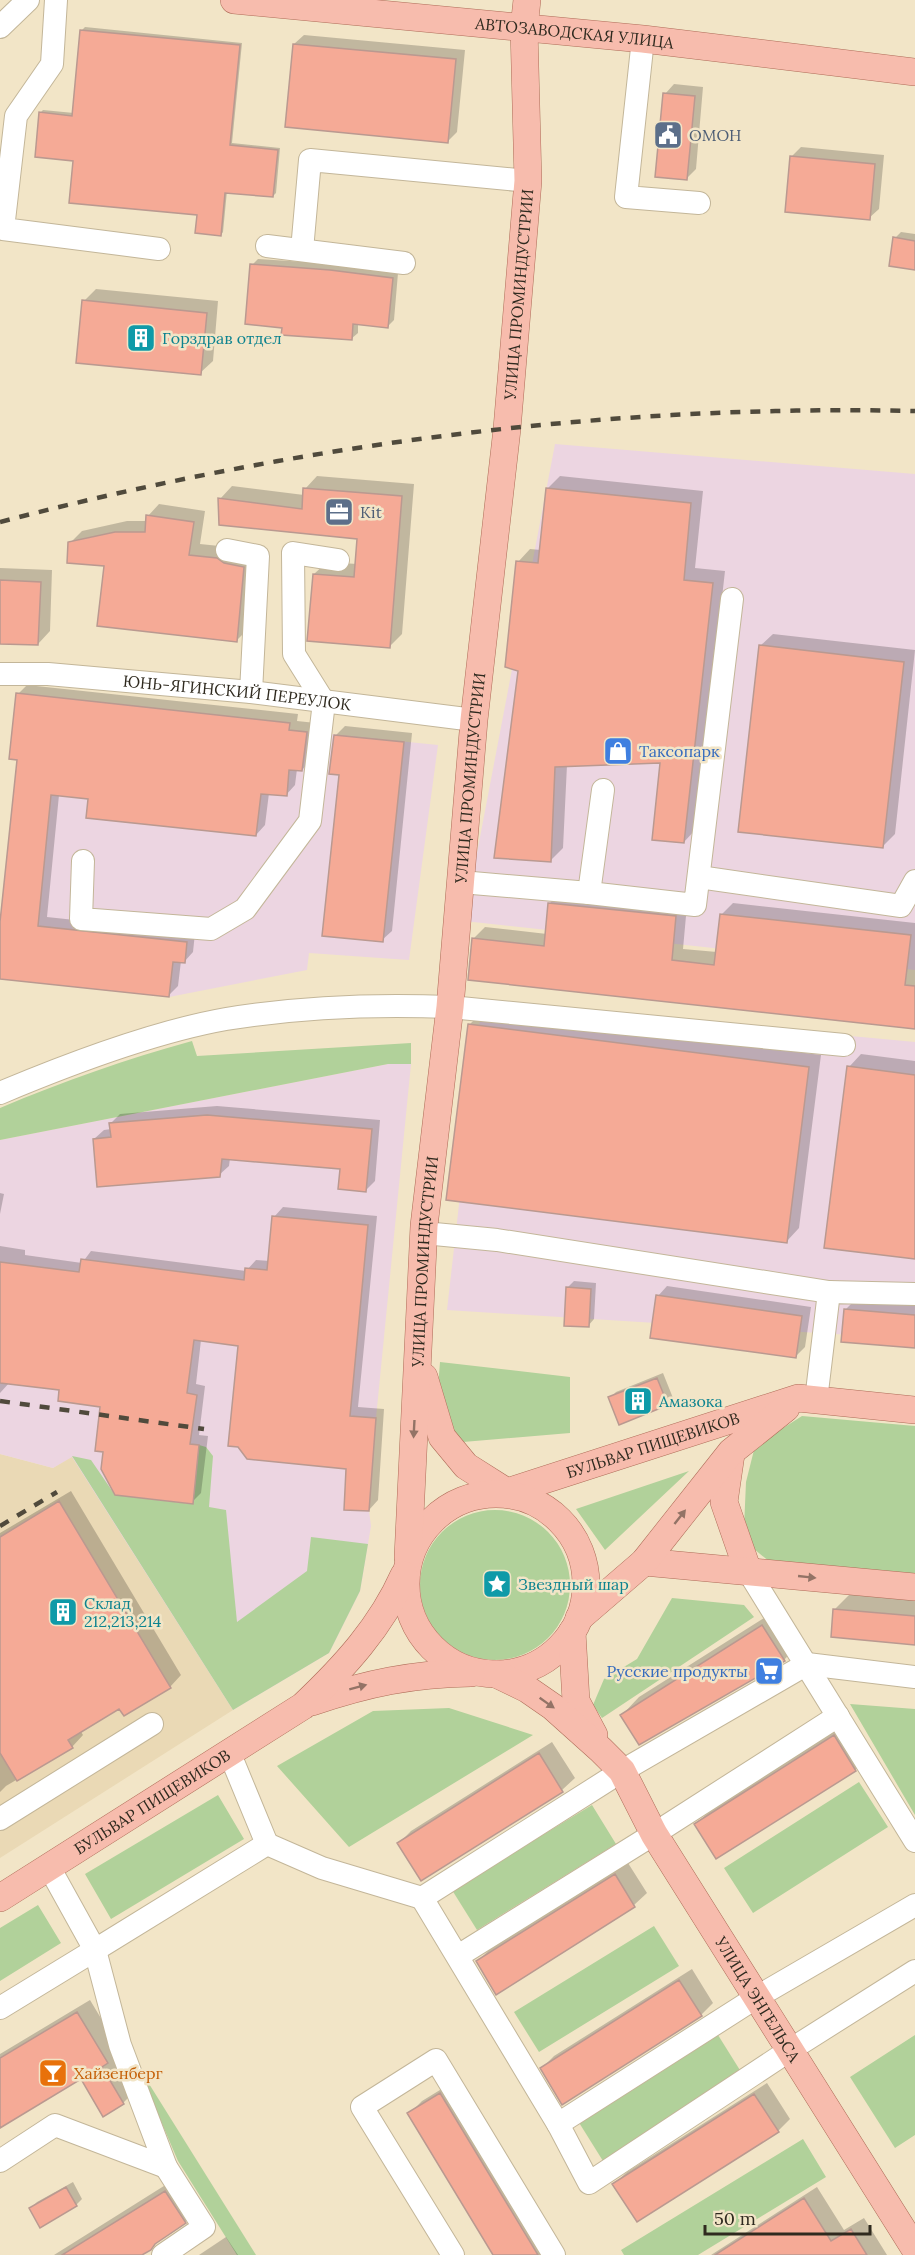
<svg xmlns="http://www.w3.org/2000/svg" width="915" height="2255" font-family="Lora,serif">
  <rect width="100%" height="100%" fill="#f2e5c7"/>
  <path fill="#ead9b5" d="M0 1454 53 1468 72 1456 233 1710 0 1858Z"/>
  <path fill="#ecd5e1" d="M555 444 915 474V970L464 921Z
    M16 693 290 723 289 730 438 745 409 960 309 953 307 970 169 997 0 979V922L17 760 9 759Z
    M482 1002 915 1042V1339L447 1310Z
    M388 1064H411L376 1418 369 1511 371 1526 360 1591 329 1653 233 1710 72 1457 53 1468 0 1454V1140Z"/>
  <path fill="#b1d19a" d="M192 1041 197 1056 411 1043V1064H388L0 1140V1108C64 1081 126 1059 192 1041Z
    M440 1362 570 1377V1433L463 1442 436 1413Z
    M802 1416 915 1426V1577L770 1562 754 1549 744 1528 746 1482 755 1446Z
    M199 1445 206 1447 213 1456 209 1507 226 1510 237 1622 307 1571 311 1537 368 1544 360 1591 329 1653 233 1710 72 1456 91 1460 115 1495 192 1504Z
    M689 1471 605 1550 576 1509Z
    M420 1585a75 75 0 1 1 150 0a75 75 0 1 1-150 0Z
    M672 1598 744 1605 754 1617 602 1718 593 1705 604 1679 637 1659Z
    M850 1704 915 1709V1815Z
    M449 1708 533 1735 349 1847 277 1766 373 1711Z
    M859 1782 888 1827 753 1913 724 1868Z
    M218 1795 244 1839 111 1919 85 1874Z
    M592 1805 616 1844 477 1930 452 1890Z
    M38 1905 61 1943 0 1981V1928Z
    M654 1926 679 1966 539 2052 514 2012Z
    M718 2035 743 2075 603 2161 578 2121Z
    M915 2035V2135L895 2148 850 2077Z
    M136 2063 256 2255H237L178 2161Z
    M803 2139 826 2177 698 2255H624L621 2250Z"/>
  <path fill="#0003" d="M85 27 242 43 232 143 280 148 276 193 273 196 227 191 223 232 221 235 199 214 74 159 40 113 43 110 74 113 82 30Z
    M304 35 465 50 457 132 448 141 294 44Z
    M674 84 703 87 696 169 686 179 665 94Z
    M801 147 884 155 879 209 869 218 792 156Z
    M901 232 915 234V269L895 238Z
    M258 259 337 264 398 273 394 320 388 326 358 323V333L351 339 252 265Z
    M96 289 218 301 213 361 200 373 84 301Z
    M317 476 414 484 402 634 390 646 314 574 327 562 357 564 359 537 220 499 232 486 304 495 305 489Z
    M560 476 703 491 695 568 725 571 696 829 684 842 662 761 567 765 563 848 550 861 520 669 518 562 530 549 541 550 547 489Z
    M159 504 205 511 200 544 229 547 255 556 248 629 236 641 70 543 82 531 127 521H147L148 516Z
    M0 568 52 570 50 631 38 644 0 642Z
    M773 634 915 650 895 834 882 847 760 646Z
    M27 685 298 714 297 721 316 723 311 760 302 770 297 769 295 785 286 795 269 793 265 825 256 835 90 798 59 795 47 917 195 933 193 952 184 962 181 961 178 986 168 996 0 978V936L19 758 18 694Z
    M345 726 412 733 392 931 382 940 340 774 335 736Z
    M561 892 687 905 683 949 717 952 722 914 733 903 915 923V1027L473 939 485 927 547 934 549 904Z
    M482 1012 821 1055 799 1228 787 1241 469 1025Z
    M861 1054 915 1061V1257L849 1067Z
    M217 1106 380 1120 375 1181 366 1190 341 1168 230 1158 229 1166 219 1175 94 1139 104 1130 111 1129V1123L120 1114Z
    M0 1193 4 1194 0 1214Z
    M283 1207 377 1216 358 1407 384 1409 378 1500 369 1510 348 1468 239 1345 201 1340 196 1384 205 1386 199 1435 208 1436 201 1493 192 1502 105 1450 102 1406 61 1389 10 1382 0 1393V1246L25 1250V1255L82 1263 91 1251 246 1271 256 1260 270 1261 274 1217Z
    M574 1281 596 1283 594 1319 588 1326 568 1287Z
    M667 1286 811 1307 805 1347 795 1357 658 1296Z
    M858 1297 915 1302V1347L845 1310Z
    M663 1373 673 1398 667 1404 610 1398 616 1392Z
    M71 1491 181 1675 170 1687 120 1707 80 1730 83 1735 72 1747 6 1786 0 1792V1533Z
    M853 1591 915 1597V1643L835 1609Z
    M780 1608 801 1642 784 1660 622 1715 639 1697Z
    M852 1718 873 1752 855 1770 696 1824 714 1807Z
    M552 1742 575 1778 562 1790 422 1879 399 1843 411 1831Z
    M628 1863 647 1893 634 1905 496 1993 478 1961 490 1949Z
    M692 1969 713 2003 701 2015 542 2068 554 2056Z
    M90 2000 120 2050 136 2090 123 2103 104 2115 81 2077 0 2126V2054Z
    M453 2082 562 2255H494L409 2114 422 2101Z
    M767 2083 790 2119 778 2131 614 2184 627 2172Z
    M183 2174 202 2204 185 2222 139 2255H54Z
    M73 2182 82 2199 76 2205 31 2208 37 2202Z
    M817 2187 844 2230 864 2218 887 2255H711Z
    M226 2237 238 2255H199Z"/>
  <path fill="#f5aa96" stroke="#ba9990" stroke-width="1.5" d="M80 30 240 45 230 145 278 150 273 197 225 193 221 236 195 233 197 215 69 203 73 161 35 157 39 112 72 116Z
    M293 44 456 59 448 143 285 127Z
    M663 93 695 96 687 180 655 177Z
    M790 156 875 164 870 220 785 212Z
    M893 237 915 241V270L889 266Z
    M250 264 330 270 393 278 388 328 353 324 352 340 281 335 282 328 245 324Z
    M82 300 207 313 201 375 76 363Z
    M303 488 402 496 390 648 307 641 313 574 354 577 357 539 219 525 218 498 302 509Z
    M546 488 691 503 684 580 713 583 684 843 652 840 660 763 555 767 551 862 494 858 518 671 505 667 516 561 538 563Z
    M146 515 194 522 189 555 217 558 224 563 244 567 237 642 97 626 104 566 67 563 68 542 115 532H145Z
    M0 580 41 582 38 645 0 644Z
    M759 645 904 662 883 848 738 832Z
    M16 693 290 723 289 730 307 732 302 771 289 770 287 796 261 794 256 836 86 818 88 799 51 795 38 926 187 942 185 963 173 962 169 997 0 979V922L17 760 9 759Z
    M334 735 404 742 383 942 322 936 339 775 329 774Z
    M548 903 676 916 672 960 714 965 720 914 911 935 905 985 915 986V1029L468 980 472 938 544 946Z
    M468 1024 809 1067 787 1243 446 1200Z
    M847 1066 915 1075V1259L824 1248Z
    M207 1115 372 1129 366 1192 338 1189 340 1169 222 1159 220 1177 97 1187 93 1139 111 1137 109 1123Z
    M272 1216 368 1225 350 1416 376 1418 369 1511 344 1510 346 1469 247 1459 238 1447 228 1446 238 1346 194 1340 187 1393 197 1395 190 1444 199 1445 193 1504 115 1495 101 1469 103 1452 95 1451 100 1407 58 1401 59 1390 0 1383V1262L79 1272 81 1259 244 1280 245 1268 267 1270Z
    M566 1287 591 1289 589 1327 564 1326Z
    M656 1295 802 1316 796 1358 650 1338Z
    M844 1309 915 1315V1348L841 1342Z
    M657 1378 668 1405 619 1425 608 1397Z
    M59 1501 171 1688 124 1716 119 1709 68 1740 73 1748 17 1781 0 1753V1537Z
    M833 1609 915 1616V1645L831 1637Z
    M762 1625 785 1661 639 1745 620 1715Z
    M834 1735 856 1771 716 1859 694 1824Z
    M539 1753 563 1792 421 1881 397 1843Z
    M615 1874 635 1907 496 1995 476 1961Z
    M679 1980 702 2016 562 2105 540 2068Z
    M77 2012 108 2063 102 2067 124 2104 103 2117 81 2079 0 2128V2058Z
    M440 2093 538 2255H493L407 2113Z
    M754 2094 779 2132 637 2222 612 2184Z
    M66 2187 77 2206 40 2228 29 2208Z
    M165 2191 186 2223 155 2244 151 2250 142 2255H62Z
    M804 2198 831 2241 851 2229 867 2255H715Z"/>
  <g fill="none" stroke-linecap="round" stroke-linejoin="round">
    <g stroke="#c3b699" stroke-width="24">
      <g id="minor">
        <path d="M56 0 52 64 16 116 3 229 159 249"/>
        <path d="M0 27 28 0"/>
        <path d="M643 39 626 197 699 203"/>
        <path d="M267 246 404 263"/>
        <path d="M302 250 310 160 528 181"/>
        <path d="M227 550 258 556 251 692"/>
        <path id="s1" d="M0 674H48L251 692 474 720"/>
        <path d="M83 861 81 919 211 929 245 909 310 821 324 702 294 654 293 553 338 560"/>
        <path d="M699 877 901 906 915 881"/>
        <path d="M461 882 589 893 695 905 732 599"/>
        <path d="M589 893 603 790"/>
        <path d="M0 1093C69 1064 153 1032 226 1019 299 1007 375 1004 450 1007L844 1045"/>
        <path d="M424 1233 497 1240 829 1292"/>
        <path d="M816 1400 829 1292 915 1294"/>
        <path d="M748 1571 915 1841"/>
        <path d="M915 1677 807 1664 622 1771 422 1898 558 2124 589 2183 790 2050 915 1971"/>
        <path d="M0 1819 152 1724"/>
        <path d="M267 1844 322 1868 422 1898"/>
        <path d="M49 1867 95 1950 267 1844 229 1752"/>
        <path d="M458 1956 654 1834 838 1716"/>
        <path d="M0 2008 95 1950 120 2045 166 2167 55 2125 0 2161"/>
        <path d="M558 2124 757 1997 915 1905"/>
        <path d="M163 2255 204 2227 166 2167"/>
        <path d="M453 2255 362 2107 436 2060 554 2255"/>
      </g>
    </g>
    <g stroke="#ae6c58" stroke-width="28">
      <g id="major">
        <path id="s2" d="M234 0 643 39 915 72"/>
        <path id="s3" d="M424 1377 442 1437 466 1466 507 1492 798 1398 915 1410"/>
        <path d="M731 1454 724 1502 748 1571"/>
        <circle cx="496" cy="1584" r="90"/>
        <path id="s4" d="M408 1557 424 1226 450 1007 474 720 507 429 528 181 524 28 527 0"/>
        <path d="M644 1562 915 1587"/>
        <path d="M579 1618 644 1562 731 1452 786 1408"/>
        <path d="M572 1632 576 1701 594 1735"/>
        <path id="s5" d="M496 1674 527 1689 553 1707 601 1750 622 1771 654 1834 915 2249"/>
        <path d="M312 1702C368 1683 412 1674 471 1673"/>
        <path id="s6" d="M0 1898 303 1706C344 1667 381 1627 404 1575"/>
      </g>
    </g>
    <use href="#minor" stroke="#fff" stroke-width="22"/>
    <use href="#major" stroke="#f7bcad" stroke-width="27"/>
    <path stroke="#504a3c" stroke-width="4.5" stroke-dasharray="10 10" stroke-linecap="butt" d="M0 522C298 444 607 404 915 411
      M0 1401 204 1429
      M0 1526 57 1492"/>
  </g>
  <defs><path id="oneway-solid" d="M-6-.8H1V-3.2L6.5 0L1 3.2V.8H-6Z" transform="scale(1.5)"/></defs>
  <g fill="#937366">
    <use href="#oneway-solid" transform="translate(414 1429) rotate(93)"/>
    <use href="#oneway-solid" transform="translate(680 1517) rotate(-52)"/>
    <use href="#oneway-solid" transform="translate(807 1577) rotate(6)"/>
    <use href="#oneway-solid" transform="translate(358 1687) rotate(-15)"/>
    <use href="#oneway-solid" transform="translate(547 1703) rotate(35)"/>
  </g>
  <defs>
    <g id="civic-square" transform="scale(1.5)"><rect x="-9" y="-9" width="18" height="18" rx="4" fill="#5c6f8a" stroke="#f2e5c7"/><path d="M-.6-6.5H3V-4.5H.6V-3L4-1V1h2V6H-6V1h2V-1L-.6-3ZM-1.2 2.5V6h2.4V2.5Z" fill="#fff"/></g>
    <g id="building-square" transform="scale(1.5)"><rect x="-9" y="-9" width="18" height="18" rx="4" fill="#0f9aa8" stroke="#f2e5c7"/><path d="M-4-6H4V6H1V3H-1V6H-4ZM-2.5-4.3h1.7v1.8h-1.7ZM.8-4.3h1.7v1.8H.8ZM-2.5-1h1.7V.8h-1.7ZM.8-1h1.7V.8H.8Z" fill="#fff"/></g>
    <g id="office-square" transform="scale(1.5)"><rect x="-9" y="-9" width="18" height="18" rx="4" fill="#5c6f8a" stroke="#f2e5c7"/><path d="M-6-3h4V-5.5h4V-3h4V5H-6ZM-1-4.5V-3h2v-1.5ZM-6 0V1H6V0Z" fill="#fff"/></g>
    <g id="shop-square" transform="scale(1.5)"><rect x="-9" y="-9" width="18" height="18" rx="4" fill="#3f7fe0" stroke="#f2e5c7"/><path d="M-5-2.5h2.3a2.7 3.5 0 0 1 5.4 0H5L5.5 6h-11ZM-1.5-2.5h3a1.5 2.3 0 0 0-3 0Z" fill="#fff"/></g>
    <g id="sight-square" transform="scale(1.5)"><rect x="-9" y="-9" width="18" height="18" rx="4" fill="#0f9aa8" stroke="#f2e5c7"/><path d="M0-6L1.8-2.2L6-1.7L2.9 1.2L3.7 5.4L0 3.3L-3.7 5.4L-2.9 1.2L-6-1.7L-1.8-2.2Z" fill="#fff"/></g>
    <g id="supermarket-square" transform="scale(1.5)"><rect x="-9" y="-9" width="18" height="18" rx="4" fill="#3f7fe0" stroke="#f2e5c7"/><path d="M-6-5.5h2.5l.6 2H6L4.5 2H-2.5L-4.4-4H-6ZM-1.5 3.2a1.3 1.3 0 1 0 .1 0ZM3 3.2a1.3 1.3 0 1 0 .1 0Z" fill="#fff"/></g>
    <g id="bar-square" transform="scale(1.5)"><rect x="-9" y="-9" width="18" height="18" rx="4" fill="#e8710a" stroke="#f2e5c7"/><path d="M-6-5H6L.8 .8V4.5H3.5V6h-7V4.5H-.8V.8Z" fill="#fff"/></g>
  </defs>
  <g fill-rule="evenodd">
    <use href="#civic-square" x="668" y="135"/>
    <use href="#building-square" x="141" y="338"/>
    <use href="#office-square" x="339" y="512"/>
    <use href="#shop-square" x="618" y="751"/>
    <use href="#building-square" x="638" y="1401"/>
    <use href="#sight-square" x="497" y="1584"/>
    <use href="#building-square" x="63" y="1612"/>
    <use href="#supermarket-square" x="769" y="1671"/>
    <use href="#bar-square" x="53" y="2073"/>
  </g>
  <g text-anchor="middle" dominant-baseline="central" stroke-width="5" stroke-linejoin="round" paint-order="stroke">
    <g font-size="16" fill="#2f2a1f" stroke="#f2e5c7">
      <text stroke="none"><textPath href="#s2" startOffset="342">АВТОЗАВОДСКАЯ УЛИЦА</textPath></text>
      <text stroke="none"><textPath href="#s4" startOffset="1268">УЛИЦА ПРОМИНДУСТРИИ</textPath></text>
      <text stroke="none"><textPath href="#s1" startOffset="238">ЮНЬ-ЯГИНСКИЙ ПЕРЕУЛОК</textPath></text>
      <text stroke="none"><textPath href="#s4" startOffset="782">УЛИЦА ПРОМИНДУСТРИИ</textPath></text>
      <text stroke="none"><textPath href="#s4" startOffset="296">УЛИЦА ПРОМИНДУСТРИИ</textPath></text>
      <text stroke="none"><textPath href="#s3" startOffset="302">БУЛЬВАР ПИЩЕВИКОВ</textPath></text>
      <text stroke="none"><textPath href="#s6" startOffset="180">БУЛЬВАР ПИЩЕВИКОВ</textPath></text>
      <text stroke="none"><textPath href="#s5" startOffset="426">УЛИЦА ЭНГЕЛЬСА</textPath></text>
    </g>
    <g font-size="16" fill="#4e5e75" stroke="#f2e5c7" text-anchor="start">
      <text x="689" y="135">ОМОН</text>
      <text x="360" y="512">Kit</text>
    </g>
    <g font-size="16" fill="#0d838f" stroke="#f2e5c7" text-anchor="start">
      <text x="162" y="338">Горздрав отдел</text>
      <text x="659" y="1401">Амазока</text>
      <text x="518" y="1584">Звездный шар</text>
      <text x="84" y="1603">Склад<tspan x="84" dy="18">212,213,214</tspan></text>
    </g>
    <g font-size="16" fill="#366cbe" stroke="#f2e5c7" text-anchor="start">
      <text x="639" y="751">Таксопарк</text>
      <text x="748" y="1671" text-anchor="end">Русские продукты</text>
    </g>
    <g font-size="16" fill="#c56008" stroke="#f2e5c7" text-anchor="start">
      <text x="74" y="2073">Хайзенберг</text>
    </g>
  </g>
  <path d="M705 2225v9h165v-9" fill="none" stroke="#2f2a1f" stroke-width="3"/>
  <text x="714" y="2225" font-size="18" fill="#2f2a1f" stroke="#f2e5c7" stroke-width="4.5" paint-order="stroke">50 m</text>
</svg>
